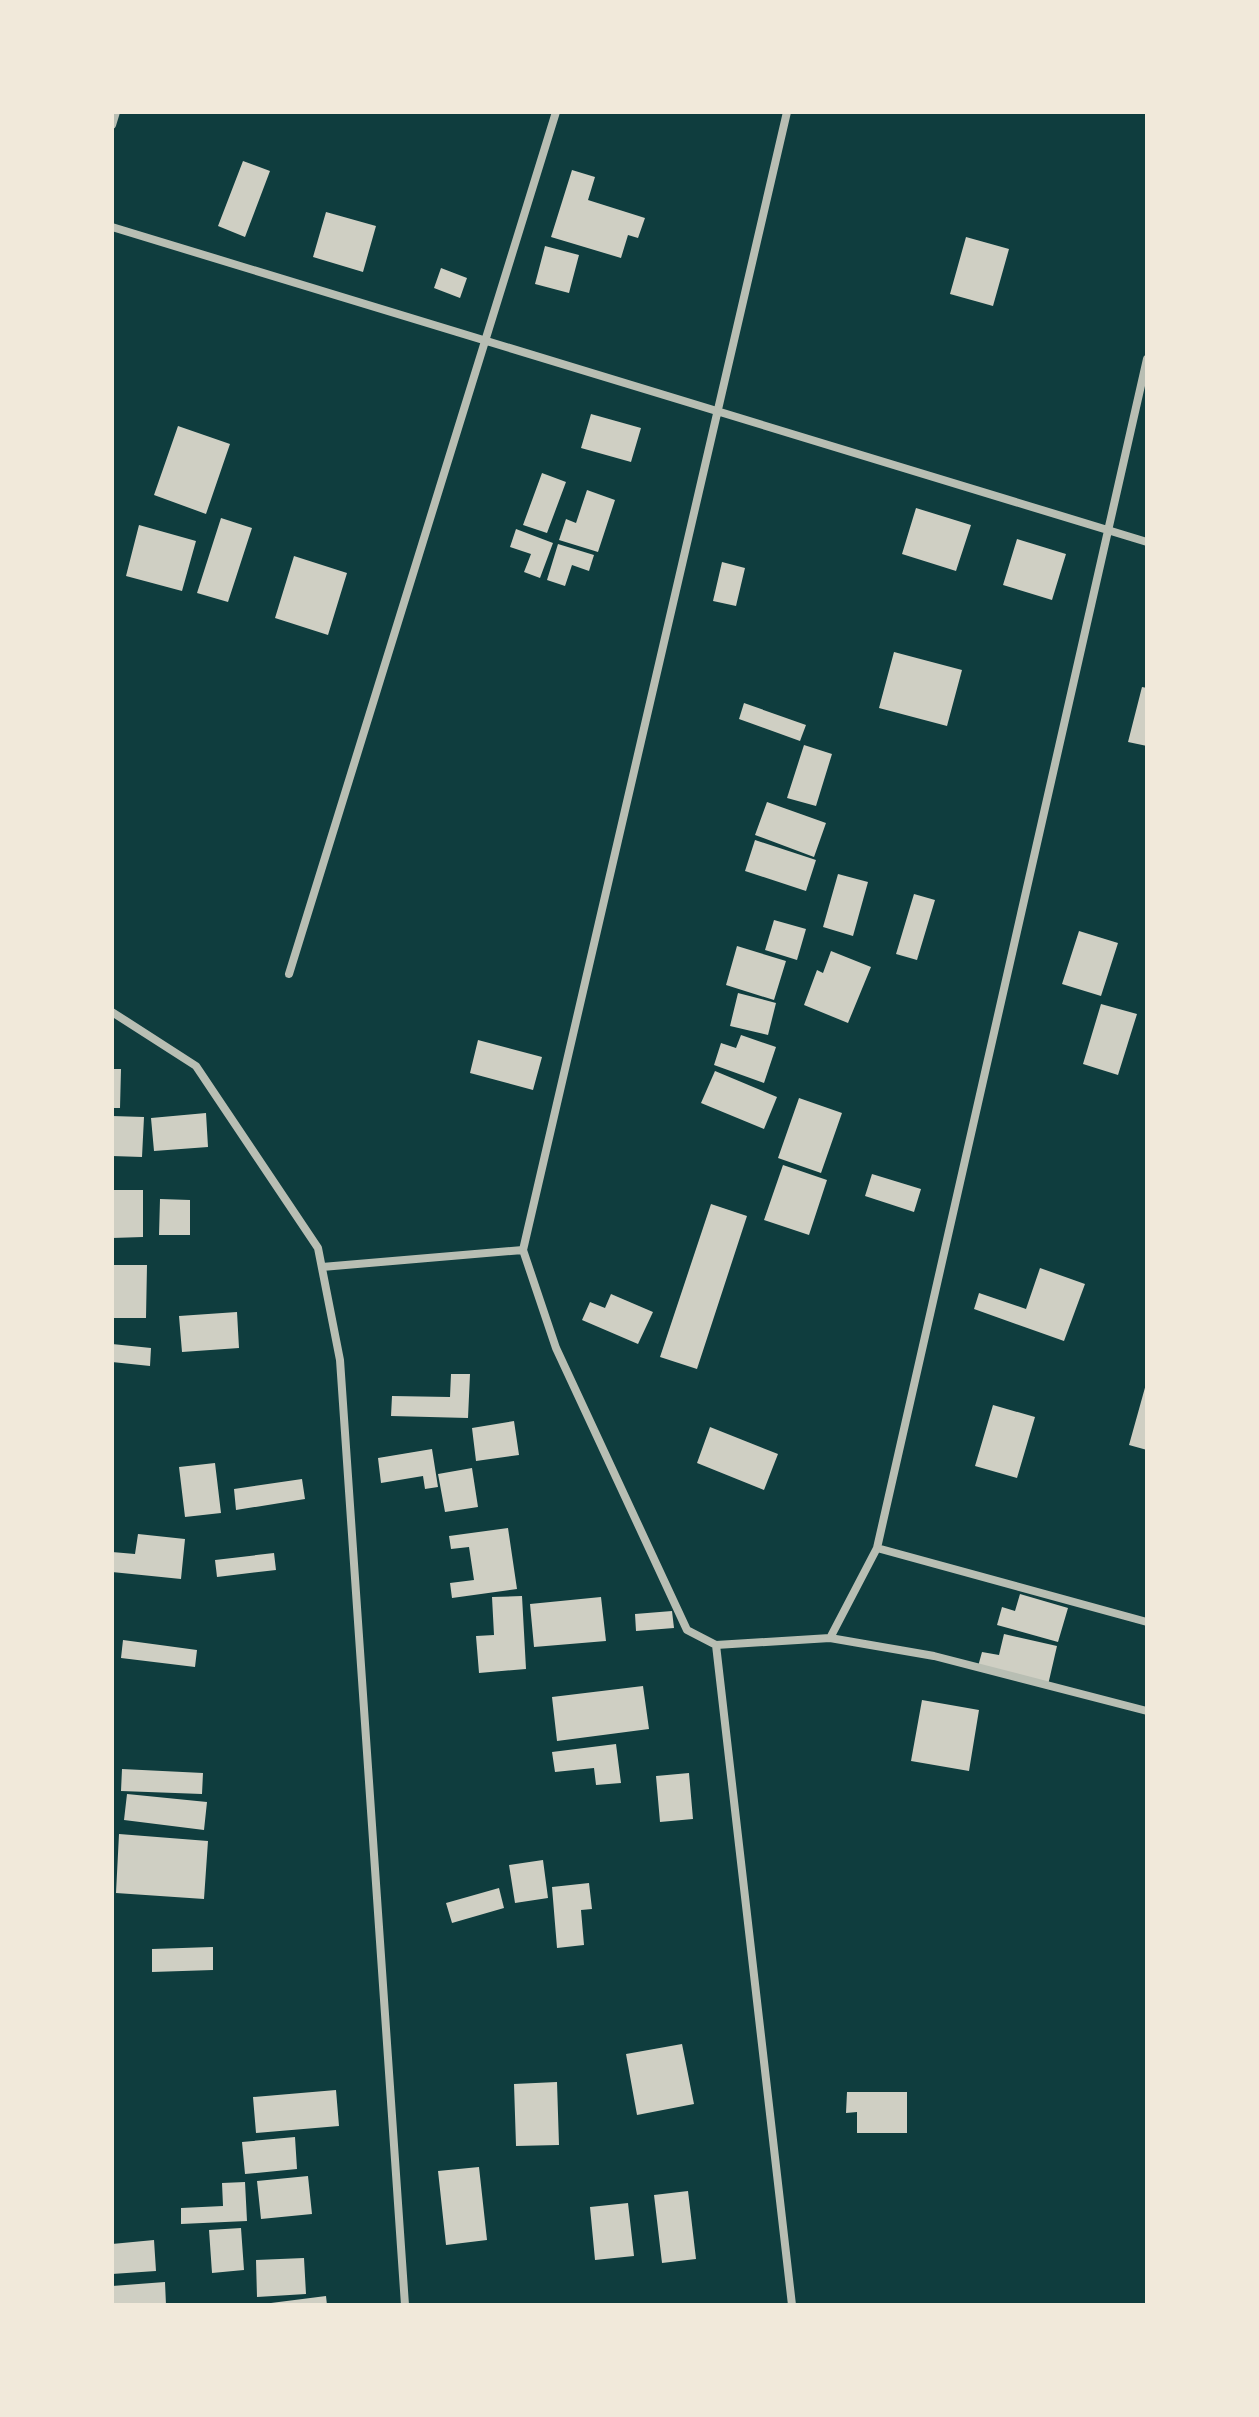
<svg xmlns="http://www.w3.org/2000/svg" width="1259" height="2417" font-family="'Noto Sans',sans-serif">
  <rect width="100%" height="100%" fill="#0f3d3e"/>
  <path fill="#cfcfc3" d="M243 161 270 171 245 237 218 226Z
    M572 170 595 177 588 200 645 218 638 238 628 235 621 258 551 237Z
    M326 212 376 226 363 272 313 257Z
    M966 237 1009 249 993 306 950 294Z
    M545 246 579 255 569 293 535 284Z
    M441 268 467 278 460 298 434 288Z
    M591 414 641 428 631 462 581 448Z
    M178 426 230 444 206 514 154 495Z
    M542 473 566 482 547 533 523 525Z
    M587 490 615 500 598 552 559 540 566 519 576 523Z
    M916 508 971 525 956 571 902 554Z
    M221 518 252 528 228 602 197 593Z
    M139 525 196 541 182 591 126 576Z
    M516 529 553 543 540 578 524 572 531 554 510 547Z
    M1017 539 1066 554 1052 600 1003 585Z
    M558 544 594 555 589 571 572 565 565 586 547 580Z
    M294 556 347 573 328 635 275 618Z
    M722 562 745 568 736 606 713 601Z
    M894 652 962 670 947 726 879 708Z
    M1142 687 1147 688V746L1128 742Z
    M744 703 806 725 800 741 739 719Z
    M804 745 832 754 816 806 787 798Z
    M767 802 826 823 814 857 755 835Z
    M755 840 816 860 806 891 745 871Z
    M838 874 868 882 853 936 823 927Z
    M914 894 935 900 917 960 896 954Z
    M774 920 806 929 797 960 765 950Z
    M1079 931 1118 943 1101 996 1062 984Z
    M737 946 786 961 774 1000 726 985Z
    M831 951 871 967 848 1023 804 1005 817 970 823 973Z
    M738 993 776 1003 768 1035 730 1026Z
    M1101 1004 1137 1014 1118 1075 1083 1064Z
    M741 1035 776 1047 764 1083 714 1065 721 1043 736 1048Z
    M478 1040 542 1057 533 1090 470 1073Z
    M112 1069H121L120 1108H112Z
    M715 1071 777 1097 764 1129 701 1103Z
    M799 1098 842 1113 821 1173 778 1158Z
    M206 1113 208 1147 154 1151 151 1118Z
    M112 1116 144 1117 142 1157 112 1156Z
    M783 1165 827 1180 809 1235 764 1220Z
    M872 1174 921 1189 914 1212 865 1196Z
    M112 1190H143V1237L112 1238Z
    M160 1199 190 1200V1235H159Z
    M711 1204 747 1216 697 1369 660 1357Z
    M112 1265H147L146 1318H112Z
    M1040 1268 1085 1284 1064 1341 974 1309 979 1293 1026 1309Z
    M611 1294 653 1312 638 1344 582 1320 590 1302 605 1308Z
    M237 1312 239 1348 182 1352 179 1316Z
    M112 1344 151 1348 150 1366 112 1362Z
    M451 1374H470L468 1418 391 1416 392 1396 450 1397Z
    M1146 1384H1147V1450L1129 1445Z
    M993 1405 1035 1417 1017 1478 975 1466Z
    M514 1421 519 1455 476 1461 472 1428Z
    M710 1427 778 1454 764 1490 697 1463Z
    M432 1449 438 1487 425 1489 423 1476 381 1483 378 1458Z
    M215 1463 221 1513 185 1517 179 1467Z
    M472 1468 478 1507 445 1512 438 1474Z
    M302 1479 305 1499 236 1510 234 1489Z
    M508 1528 517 1589 452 1598 450 1583 474 1580 469 1547 451 1549 449 1536Z
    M138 1534 185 1539 181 1579 112 1572V1552L135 1554Z
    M274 1553 276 1570 217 1577 215 1560Z
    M1020 1594 1068 1608 1058 1642 997 1625 1002 1607 1015 1611Z
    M522 1596 526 1669 479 1673 476 1636 494 1635 492 1597Z
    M601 1597 606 1641 534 1647 530 1604Z
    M672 1611 674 1628 636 1631 635 1614Z
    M1004 1634 1057 1646 1048 1685 977 1670 982 1652 999 1655Z
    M123 1640 197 1650 195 1667 121 1658Z
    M643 1686 649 1729 557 1741 552 1697Z
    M922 1700 979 1710 969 1771 911 1761Z
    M616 1744 621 1783 596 1785 594 1768 555 1772 552 1752Z
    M122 1769 203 1773 202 1794 121 1791Z
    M689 1773 693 1819 660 1822 656 1776Z
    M127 1794 207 1802 204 1830 124 1820Z
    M119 1834 208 1841 204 1899 116 1893Z
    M543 1860 548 1898 515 1903 509 1865Z
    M589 1883 592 1909 581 1910 584 1945 557 1948 552 1887Z
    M499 1888 504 1908 452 1923 446 1903Z
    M213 1947V1970L152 1972V1949Z
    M682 2044 694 2104 637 2115 626 2054Z
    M557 2082 559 2145 516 2146 514 2084Z
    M336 2090 339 2126 256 2133 253 2097Z
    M847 2092H907V2133H857V2112L846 2113Z
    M295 2137 297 2169 245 2174 242 2142Z
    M479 2167 487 2240 446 2245 438 2171Z
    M308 2176 312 2214 261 2219 257 2181Z
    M245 2182 247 2221 181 2224V2208L223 2206 222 2183Z
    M688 2191 696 2259 662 2263 654 2195Z
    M628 2203 634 2256 595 2260 590 2207Z
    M241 2228 244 2270 212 2273 209 2230Z
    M154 2240 156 2271 112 2274V2244Z
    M304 2258 306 2294 257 2297 256 2260Z
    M165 2282 166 2305H112V2286Z
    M326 2296 327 2305H271V2303Z"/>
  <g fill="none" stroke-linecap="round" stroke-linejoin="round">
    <path stroke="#b8beb3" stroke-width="8" d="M787 112 523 1250 556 1348 687 1630 716 1645 830 1638 934 1656 1147 1711
      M112 125 116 112
      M112 227 1147 542
      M289 974 556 112
      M112 1012 196 1066 318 1248 340 1360 405 2305
      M322 1267 523 1250
      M877 1548 1147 359
      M830 1638 877 1548 1147 1622
      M716 1645 792 2305"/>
  </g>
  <rect width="1259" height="2417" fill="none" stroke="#f1e9da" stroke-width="228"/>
</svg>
